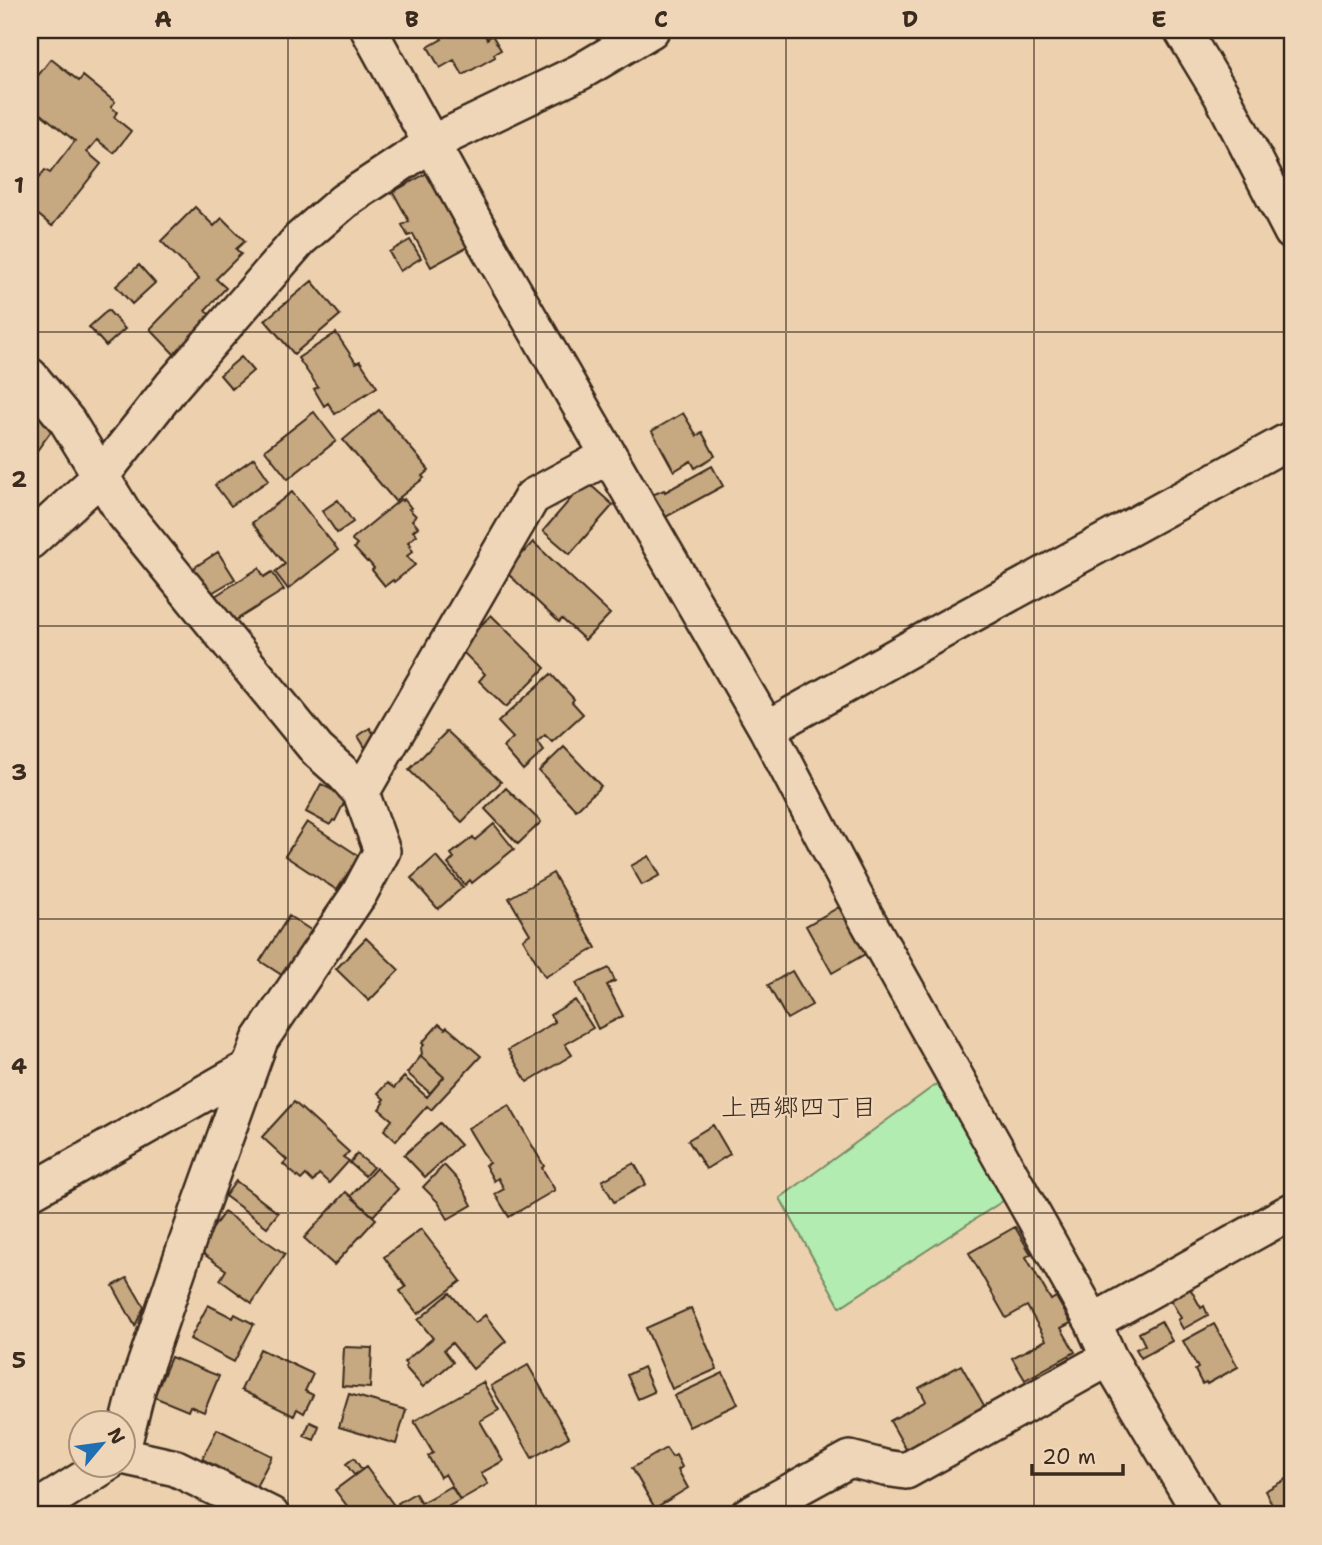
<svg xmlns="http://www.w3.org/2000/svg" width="1322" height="1545" font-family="'Shantell Sans','Klee One',sans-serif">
  <rect width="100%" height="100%" fill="#edd1ae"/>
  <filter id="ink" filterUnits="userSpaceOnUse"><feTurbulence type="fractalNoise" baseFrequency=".0143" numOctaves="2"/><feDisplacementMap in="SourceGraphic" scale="14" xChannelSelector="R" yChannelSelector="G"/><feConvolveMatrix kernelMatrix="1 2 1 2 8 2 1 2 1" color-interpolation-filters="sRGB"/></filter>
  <g filter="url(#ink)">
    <path fill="#b3ecb0" stroke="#778b67" stroke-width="2" d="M949 1075 1012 1195 840 1307 780 1198Z"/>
    <path fill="#c6a881" stroke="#3b2a1e" stroke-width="2" d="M437 30H482L487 39 492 35 501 50 494 54 495 57 463 75 454 60 440 68 428 47 442 39Z
      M51 59 79 81 83 76 115 102 111 107 117 112 114 117 131 131 114 153 97 140 87 152 101 164 52 226 30 208V178L31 177 36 181 45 170 50 173 75 141 30 105V86Z
      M429 172 469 246 431 267 413 234 408 236 402 225 409 221 393 192Z
      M195 207 214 226 222 218 245 241 236 249 241 254 216 279 226 288 205 310 211 316 174 354 150 329 199 279 161 241Z
      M410 240 421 258 400 271 389 252Z
      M139 265 155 283 132 304 116 286Z
      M312 281 340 315 294 354 265 320Z
      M108 310 125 329 106 346 89 327Z
      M336 333 356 363 360 361 377 387 335 414 328 403 324 406 314 389 318 387 298 358Z
      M241 357 253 371 232 389 220 375Z
      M30 399 55 426 30 460Z
      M379 410 429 470 422 476 424 478 395 501 343 440Z
      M314 412 336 441 288 479 265 450Z
      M683 413 697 436 702 432 715 456 695 468 691 461 674 471 652 431Z
      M254 458 269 480 231 506 215 485Z
      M712 466 723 486 664 518 652 495 664 490 665 492Z
      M586 481 613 505 570 554 543 531Z
      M292 492 338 550 288 589 275 572 285 564 252 523Z
      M401 499 402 501 404 499 411 508 409 509 416 516 412 520 418 527 413 531 417 535 408 542 411 545 409 546 413 551 407 556 415 565 394 582 393 580 385 586 372 570 374 568 368 561 367 562 354 548 357 545 352 541 353 538Z
      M338 500 353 522 337 533 322 511Z
      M533 542 610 614 585 640 562 619 559 622 506 572Z
      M218 552 235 579 205 597 189 571Z
      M259 568 264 577 272 572 284 590 228 625 212 598Z
      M491 615 545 668 506 707 479 681 485 674 459 648Z
      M551 674 574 699 572 702 583 714 552 742 545 735 537 742 544 751 523 770 503 747 513 738 498 722Z
      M370 728 380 744 368 752 358 736Z
      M447 731 501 782 462 822 409 770Z
      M564 747 601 786 576 810 539 771Z
      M321 784 340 794 339 797 345 801 335 821 333 820 330 825 306 812Z
      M506 788 541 822 518 844 485 809Z
      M307 822 359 856 337 890 285 856Z
      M494 824 514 849 472 883 470 880 465 885 448 864 454 858 451 854 473 837 475 840Z
      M436 856 463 887 438 909 411 878Z
      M649 856 660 875 642 885 631 866Z
      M553 873 596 948 545 977 523 939 530 934 509 898Z
      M839 907 865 954 832 973 806 926Z
      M289 916 317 934 288 979 260 961Z
      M366 938 399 970 369 1001 336 969Z
      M609 968 615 981 607 985 623 1016 598 1029 576 983Z
      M792 971 812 1005 787 1019 768 985Z
      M575 1000 593 1028 565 1044 572 1055 527 1082 508 1050 555 1022 550 1015Z
      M439 1024 445 1029 447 1027 481 1056 431 1110 427 1106 396 1141 384 1130 392 1120 379 1109 384 1103 382 1101 384 1099 378 1093 387 1083 394 1088 404 1077 427 1097 444 1077 420 1056 422 1054 421 1048 424 1045 422 1043Z
      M421 1056 444 1077 430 1093 407 1073Z
      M294 1102 349 1152 343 1157 349 1161 329 1183 319 1174 313 1182 306 1175 301 1180 283 1164 287 1160 262 1137Z
      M509 1105 544 1166 542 1168 555 1190 509 1217 495 1194 504 1189 498 1178 494 1181 485 1165 489 1163 468 1128Z
      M440 1123 460 1145 425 1177 404 1155Z
      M713 1125 730 1154 706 1169 688 1140Z
      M357 1154 373 1167 365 1176 350 1163Z
      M634 1163 646 1184 614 1202 602 1181Z
      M444 1165 459 1181 472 1205 448 1219 438 1202 423 1187Z
      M376 1168 398 1189 373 1216 351 1196Z
      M236 1181 278 1213 267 1227 225 1196Z
      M346 1192 376 1219 334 1265 304 1238Z
      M224 1212 285 1254 252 1303 220 1280 226 1270 198 1250Z
      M1015 1227 1031 1254 1026 1257 1051 1300 1056 1297 1071 1323 1061 1328 1075 1352 1025 1380 1012 1358 1046 1340 1027 1306 1006 1318 969 1253Z
      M421 1229 461 1281 418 1314 400 1291 406 1287 384 1257Z
      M127 1278 144 1307 135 1326 113 1286Z
      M1190 1288 1201 1308 1204 1306 1208 1315 1183 1329 1178 1320 1181 1318 1170 1299Z
      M450 1293 475 1323 485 1315 506 1341 473 1369 452 1343 444 1350 453 1362 423 1387 405 1367 407 1365 404 1362 433 1338 418 1320Z
      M208 1305 233 1318 235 1314 254 1324 234 1362 190 1339Z
      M691 1308 717 1369 672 1389 646 1328Z
      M1161 1321 1172 1341 1141 1358 1136 1349 1145 1345 1139 1333Z
      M1214 1324 1238 1367 1207 1384 1206 1382 1202 1384 1195 1370 1198 1368 1183 1341Z
      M344 1347 372 1348 370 1388 342 1386Z
      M260 1349 313 1374 305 1391 313 1395 304 1413 297 1409 294 1416 241 1390Z
      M171 1357 219 1376 204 1412 190 1406 188 1411 154 1397Z
      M528 1365 569 1437 532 1458 491 1386Z
      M961 1365 985 1407 907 1451 890 1421 926 1401 919 1388Z
      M643 1367 654 1392 638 1399 627 1375Z
      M723 1373 738 1404 689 1427 674 1396Z
      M483 1382 499 1410 480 1421 503 1461 481 1473 488 1484 460 1500 445 1474 440 1477 428 1456 433 1453 414 1421Z
      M349 1394 406 1410 396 1444 339 1427Z
      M310 1422 319 1426 314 1440 304 1436Z
      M217 1429 272 1456 256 1487 202 1459Z
      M666 1448 672 1457 676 1455 682 1467 678 1470 688 1488 655 1508 632 1468Z
      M354 1458 362 1470 354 1475 346 1464Z
      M366 1467 401 1515H354L335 1490Z
      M1292 1476V1515H1278L1265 1491Z
      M451 1486 460 1500 433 1515H405L398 1503 415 1493 421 1503Z"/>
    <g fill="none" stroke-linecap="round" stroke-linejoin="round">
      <g stroke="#3b2a1e" stroke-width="40">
        <path id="street" d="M369 30 486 243 767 729 864 914 1093 1322 1109 1358 1202 1515
          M1182 30 1222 96 1292 232
          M30 376 67 421 123 512 317 750 345 775 361 793 382 851 359 894 260 1040 182 1257 138 1386 122 1450
          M30 541 101 476 172 386 300 239 344 201 432 143 580 72 651 30
          M767 729 945 629 1292 439
          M361 793 532 497 608 456
          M30 1192 249 1068
          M1093 1322 1292 1211
          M122 1456 176 1468 271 1515
          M30 1513 107 1464
          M748 1515 850 1459 885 1468 906 1471 1109 1358"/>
      </g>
      <use href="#street" stroke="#f0d6b8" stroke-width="35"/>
    </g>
  </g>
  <path fill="none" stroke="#3b2a1e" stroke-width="2" stroke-opacity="0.55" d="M288 30V1515M536 30V1515M786 30V1515M1034 30V1515M30 332H1292M30 626H1292M30 919H1292M30 1213H1292"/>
  <g text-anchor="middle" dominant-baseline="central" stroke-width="5" stroke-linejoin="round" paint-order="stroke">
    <g font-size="26" fill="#3b2a1e" stroke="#f0d6b8">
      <text x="799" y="1106">上西郷四丁目</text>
    </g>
  </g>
  <rect width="1322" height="1545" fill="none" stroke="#f0d6b8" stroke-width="77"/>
  <g transform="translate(102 1444) rotate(61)"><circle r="33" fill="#f0d6b8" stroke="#a8917a" stroke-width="2"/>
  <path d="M0-5L12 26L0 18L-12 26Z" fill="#1f6fb2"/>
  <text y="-10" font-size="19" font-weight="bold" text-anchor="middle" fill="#3b2a1e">N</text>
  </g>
  <path d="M1032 1464v10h91v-10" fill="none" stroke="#3b2a1e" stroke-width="3.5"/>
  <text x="1042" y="1464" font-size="21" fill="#3b2a1e" stroke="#f0d6b8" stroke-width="5" paint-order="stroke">20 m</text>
  <rect x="38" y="38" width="1246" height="1468" fill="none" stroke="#3b2a1e" stroke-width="2.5"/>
  <g font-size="23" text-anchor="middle" font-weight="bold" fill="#3b2a1e">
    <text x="163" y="27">A</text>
    <text x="412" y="27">B</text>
    <text x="661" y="27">C</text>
    <text x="910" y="27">D</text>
    <text x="1159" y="27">E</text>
    <text x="19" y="193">1</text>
    <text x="19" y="487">2</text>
    <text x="19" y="780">3</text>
    <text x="19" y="1074">4</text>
    <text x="19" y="1368">5</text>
  </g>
</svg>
